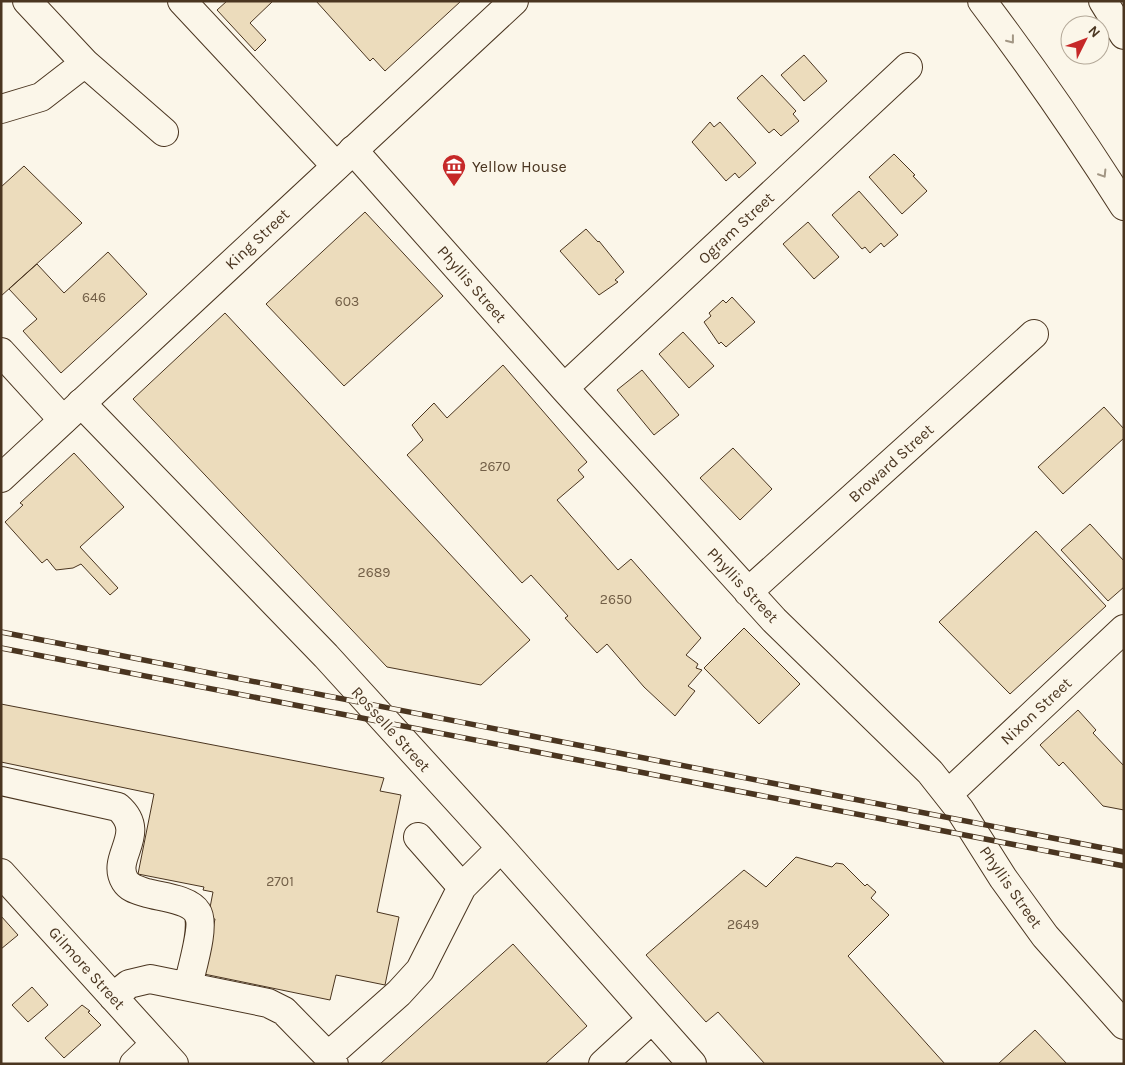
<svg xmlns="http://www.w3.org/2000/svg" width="1125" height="1065" font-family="Karla,sans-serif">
  <rect width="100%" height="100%" fill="#fbf6e9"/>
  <path fill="#ecdcbc" stroke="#4a3520" d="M227 1H273L250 23 266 40 255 51 217 10Z
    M316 1H461L385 71 373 58 370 61Z
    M804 55 827 81 804 101 781 75Z
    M762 75 796 111 793 114 799 121 781 136 774 129 769 133 737 98Z
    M710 122 714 127 720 122 756 163 739 178 735 173 726 181 692 142Z
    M894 154 915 175 913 176 927 191 902 214 869 177Z
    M24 166 82 223 1 296V187Z
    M859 191 898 235 884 247 881 243 870 253 865 247 862 249 832 215Z
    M365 212 443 296 344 386 266 304Z
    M808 222 839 257 814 279 783 244Z
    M586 229 598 242 599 241 624 272 615 280 618 282 599 295 560 251Z
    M108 252 147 294 61 373 23 331 37 319 9 289 37 264 64 293Z
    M732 297 755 322 726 347 721 342 719 344 704 322 711 316 709 313 723 300 726 303Z
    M225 313 530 640 481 685 387 667 133 399Z
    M683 332 714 366 689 388 659 354Z
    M503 365 587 462 578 470 584 477 557 500 618 570 631 559 701 638 686 655 698 664 696 668 702 670 688 686 695 691 675 716 644 687 607 644 597 653 565 618 568 616 531 575 522 583 407 455 423 440 412 425 434 403 447 418Z
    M642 370 679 415 654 435 617 390Z
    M1104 407 1124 429V438L1063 494 1038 467Z
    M733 448 772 489 740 520 700 478Z
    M74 453 124 507 80 547 118 588 110 595 81 564 73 568 56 570 47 559 42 563 5 522 23 505 20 503Z
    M1090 524 1124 561V587L1108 601 1061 550Z
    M1036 531 1106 606 1010 694 939 622Z
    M744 628 800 684 759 724 704 668Z
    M1 704 384 778 380 791 401 795 377 912 399 917 385 985 336 975 330 1000 204 974 215 919 208 918 213 892 203 890 204 887 138 874 154 794 1 762Z
    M1078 710 1096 730 1093 733 1124 766V810L1103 806 1063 762 1059 766 1040 745Z
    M796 857 832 867 836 863 843 864 865 886 867 884 876 892 871 898 889 915 848 956 945 1064H765L718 1012 706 1022 646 955 744 870 766 887Z
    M1 916 18 935 1 949Z
    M513 944 587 1026 545 1064H380Z
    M32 987 48 1005 28 1022 12 1005Z
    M82 1005 90 1011 88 1012 101 1025 64 1058 45 1038Z
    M1035 1030 1067 1064H998Z"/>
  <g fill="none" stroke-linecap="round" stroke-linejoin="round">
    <g stroke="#4a3520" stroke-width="30">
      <path id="minor" d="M182 1 336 166
        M85 63 164 132
        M1 109 41 97 85 63 27 1
        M353 150 564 388 774 620 930 772 960 810 1003 878 1045 936 1124 1025
        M1 352 63 420
        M564 388 908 67
        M81 403 326 656 501 848 692 1064
        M748 592 1034 334
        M1 781 118 807C149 834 110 857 125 881 130 889 138 890 147 893 161 897 189 899 197 912 206 924 191 971 188 986
        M948 794 1124 629
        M418 837 462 887
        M1 873 174 1064
        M113 997 129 984 150 979 268 1003 284 1011 328 1056
        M134 1064 155 1044
        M334 1064 328 1056 399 993 420 970 462 887 501 848
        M603 1064 652 1019"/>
    </g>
    <g stroke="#4a3520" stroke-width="30">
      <path id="major" d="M1 478 514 1"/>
    </g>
    <g stroke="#4a3520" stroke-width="30">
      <path id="highway" d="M982 1C1032 67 1079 135 1124 206
        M1103 1 1124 35"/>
    </g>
    <use href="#minor" stroke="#fbf6e9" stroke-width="28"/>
    <use href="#major" stroke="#fbf6e9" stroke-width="28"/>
    <use href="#highway" stroke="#fbf6e9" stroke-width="28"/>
    <g stroke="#4a3520" stroke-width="5.5">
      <path id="rail" d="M1 632 1124 852
        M1 648 1124 866"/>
    </g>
    <use href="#rail" stroke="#fbf6e9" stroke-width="4" stroke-dasharray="11" stroke-linecap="butt"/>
  </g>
  <defs><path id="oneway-chevron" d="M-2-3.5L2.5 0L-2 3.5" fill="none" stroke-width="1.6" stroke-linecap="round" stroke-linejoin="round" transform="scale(1.25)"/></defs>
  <g stroke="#a29684">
    <use href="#oneway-chevron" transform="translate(1011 40) rotate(52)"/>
    <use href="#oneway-chevron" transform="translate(1103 174) rotate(58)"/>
  </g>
  <defs>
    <g id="museum-pin" transform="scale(1.25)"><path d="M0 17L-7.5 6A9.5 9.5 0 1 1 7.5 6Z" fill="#c62828" stroke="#fbf6e9"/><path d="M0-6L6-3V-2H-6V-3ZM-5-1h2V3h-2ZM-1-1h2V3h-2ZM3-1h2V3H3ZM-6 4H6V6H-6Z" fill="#fff"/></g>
  </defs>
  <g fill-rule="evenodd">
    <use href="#museum-pin" x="454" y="166"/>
  </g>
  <g text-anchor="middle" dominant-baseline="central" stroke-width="4" stroke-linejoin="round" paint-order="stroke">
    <g font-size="14" fill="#725f47">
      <text x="94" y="297">646</text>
      <text x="347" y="301">603</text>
      <text x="495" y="466">2670</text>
      <text x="374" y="572">2689</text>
      <text x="616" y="599">2650</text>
      <text x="280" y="881">2701</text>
      <text x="743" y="924">2649</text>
    </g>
    <g font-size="16" fill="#4a3520" stroke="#fbf6e9" text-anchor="start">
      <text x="472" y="166">Yellow House</text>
    </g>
    <g font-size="16" fill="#4a3520" stroke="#fbf6e9">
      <text transform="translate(736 228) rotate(-43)">Ogram Street</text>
      <text transform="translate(257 239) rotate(-43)">King Street</text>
      <text transform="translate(472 284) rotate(49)">Phyllis Street</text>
      <text transform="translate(891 463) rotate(-42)">Broward Street</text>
      <text transform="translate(743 585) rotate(47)">Phyllis Street</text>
      <text transform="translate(1036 711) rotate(-43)">Nixon Street</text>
      <text transform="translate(391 729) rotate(48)">Rosselle Street</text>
      <text transform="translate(1011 887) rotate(55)">Phyllis Street</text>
      <text transform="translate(87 968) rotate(48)">Gilmore Street</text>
    </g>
  </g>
  <rect width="1125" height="1065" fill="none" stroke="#4a3520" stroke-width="5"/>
  <g transform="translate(1085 40) rotate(48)"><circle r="24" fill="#fbf6e9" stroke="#b4a999"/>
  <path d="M0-4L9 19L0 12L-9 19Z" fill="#c62828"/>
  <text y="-8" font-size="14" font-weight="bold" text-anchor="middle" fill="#4a3520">N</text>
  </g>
</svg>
